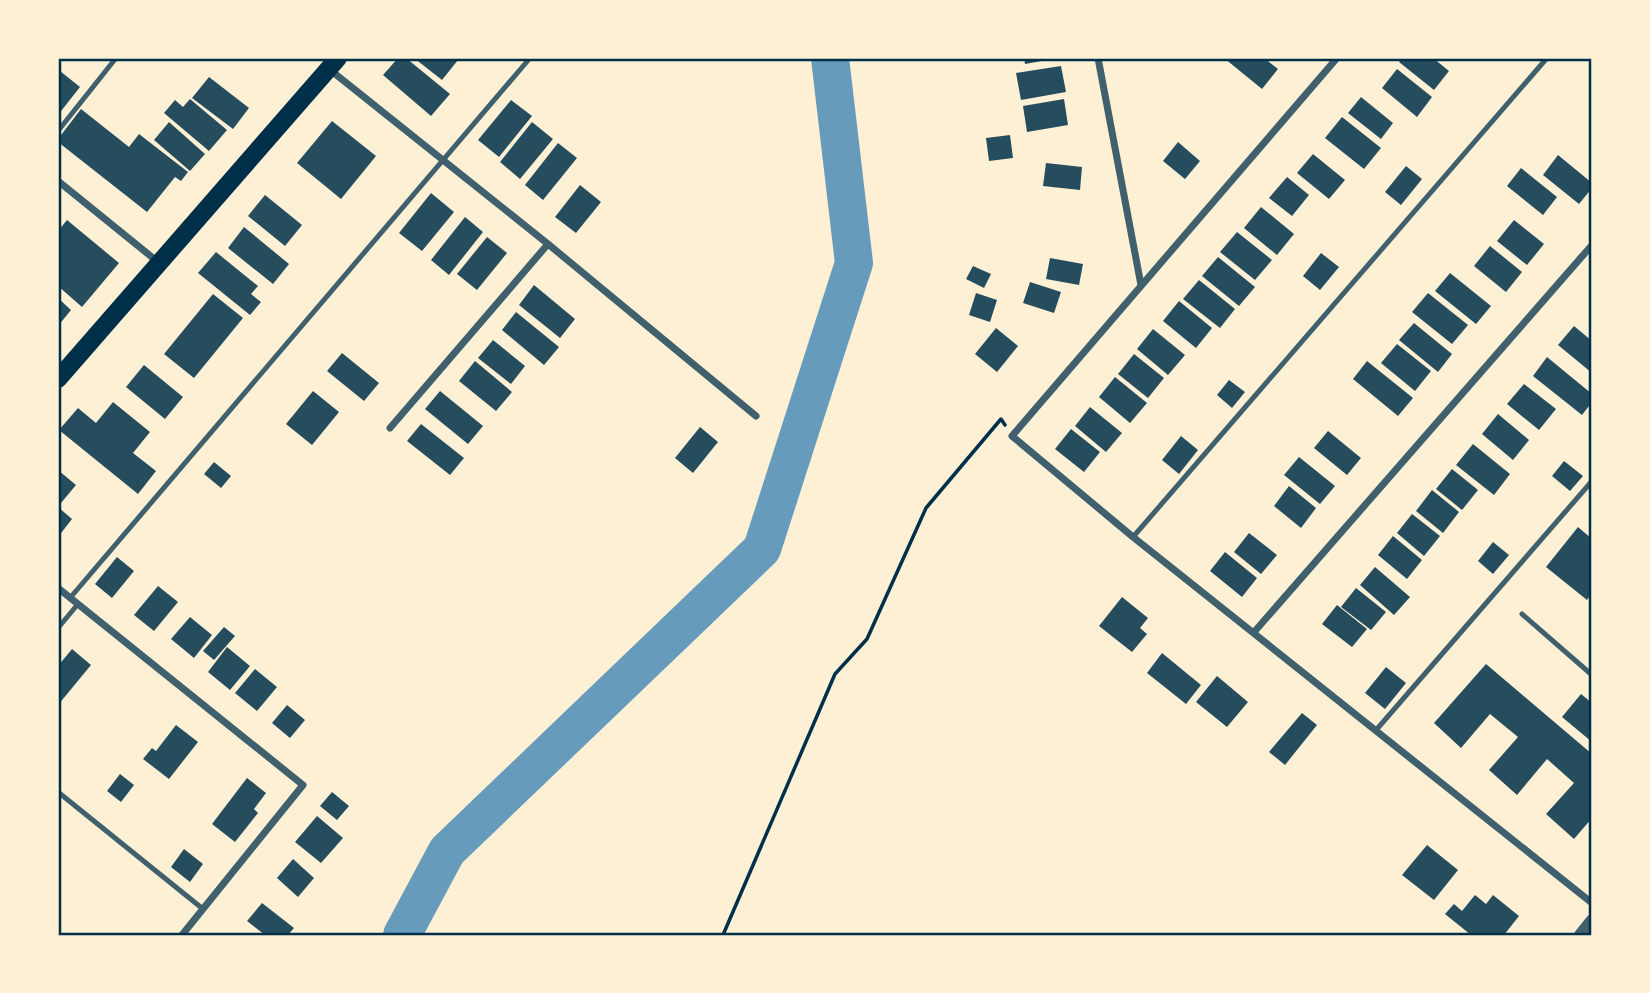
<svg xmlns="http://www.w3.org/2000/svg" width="1650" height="993" font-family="'PT Sans',sans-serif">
  <rect width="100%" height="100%" fill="#fdf0d5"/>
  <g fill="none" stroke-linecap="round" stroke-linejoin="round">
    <path stroke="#669bbc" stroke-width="38" d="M402 935 447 851 762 549 854 263 830 58"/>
  </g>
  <path fill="#264d5e" d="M398 58H406L450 94 431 116 383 75Z
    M414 58H455L458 60 442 80Z
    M1024 58H1052L1053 59 1025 64Z
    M1224 58H1264L1278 69 1262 89Z
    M1403 58H1433L1449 71 1434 90 1399 62Z
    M1061 66 1066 92 1021 100 1016 73Z
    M1397 69 1432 97 1417 117 1382 88Z
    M60 71 80 87 58 115V73Z
    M209 77 249 108 233 129 192 98Z
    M1361 97 1393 123 1381 139 1348 113Z
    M190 99 227 130 209 151 164 113 175 100 183 107Z
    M1064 99 1068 125 1027 132 1023 106Z
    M511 100 532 116 499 157 478 140Z
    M81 109 129 147 139 134 188 172 181 181 175 177 147 212 58 142V139Z
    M1342 117 1381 148 1364 169 1325 138Z
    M332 121 376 156 341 199 297 163Z
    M169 122 205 154 190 171 154 140Z
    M532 122 553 139 520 179 500 162Z
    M1010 135 1013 158 989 161 986 138Z
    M1178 142 1200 161 1185 179 1163 161Z
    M558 143 577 158 543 200 525 185Z
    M1313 154 1345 180 1329 199 1297 173Z
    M1558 155 1592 183V188L1579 204 1543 175Z
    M1046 163 1082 167 1080 190 1043 186Z
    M1406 166 1422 179 1401 205 1385 192Z
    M1521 168 1557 197 1543 215 1507 186Z
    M1287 177 1309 195 1292 216 1269 198Z
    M580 185 601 202 576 233 555 217Z
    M431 193 454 212 422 251 399 233Z
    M265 195 302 225 285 246 248 216Z
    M1261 207 1294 234 1277 255 1244 228Z
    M465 217 483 232 449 275 431 260Z
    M67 220 119 263 82 307 58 286V231Z
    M1514 220 1544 244 1527 265 1497 241Z
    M244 227 289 264 273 284 228 248Z
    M1237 232 1272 260 1255 280 1220 252Z
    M487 237 507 253 477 290 457 274Z
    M1490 246 1522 272 1506 292 1474 266Z
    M216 252 258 286 251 294 261 302 250 315 198 273Z
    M1321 253 1339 267 1320 290 1303 276Z
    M1218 257 1255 287 1239 306 1202 276Z
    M1050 258 1083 264 1079 285 1046 279Z
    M973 266 991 274 984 288 966 279Z
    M1450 273 1491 306 1476 324 1435 291Z
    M1199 280 1235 309 1220 328 1183 299Z
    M1030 282 1061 292 1054 313 1023 303Z
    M534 285 575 319 560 338 519 305Z
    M976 293 997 300 990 322 969 315Z
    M1428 293 1468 325 1452 344 1412 312Z
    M213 294 243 318 194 378 164 354Z
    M58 298 71 310 58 326Z
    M1179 301 1212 328 1196 348 1163 321Z
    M516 312 559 347 544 365 502 330Z
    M1414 323 1452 354 1438 372 1399 340Z
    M1574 326 1592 341V373L1558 345Z
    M996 328 1018 346 997 372 975 354Z
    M1153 329 1185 355 1168 375 1137 349Z
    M493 340 525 366 511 384 478 358Z
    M1397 344 1431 371 1415 391 1381 363Z
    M342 353 379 383 364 401 327 371Z
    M1134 354 1164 378 1148 398 1118 374Z
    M1547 357 1592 394V402L1582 415 1533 376Z
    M475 361 512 392 496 411 459 381Z
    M1367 361 1413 398 1398 416 1353 379Z
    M144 365 183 397 165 419 126 387Z
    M1115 377 1147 403 1130 423 1099 397Z
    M1229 380 1245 392 1232 408 1217 395Z
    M1524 384 1556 409 1539 430 1507 404Z
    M313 391 339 412 312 445 286 424Z
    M440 391 483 426 468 444 425 409Z
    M113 402 150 432 133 453 156 471 138 494 59 430 78 408 96 423Z
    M1090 407 1122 433 1106 452 1075 426Z
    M1498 414 1529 440 1513 460 1482 434Z
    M421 424 464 458 450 475 407 441Z
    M700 427 718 442 693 473 675 458Z
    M1071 429 1100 452 1084 472 1055 449Z
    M1328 431 1361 458 1347 475 1314 448Z
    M1181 436 1198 450 1179 474 1162 460Z
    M1473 444 1510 474 1494 495 1456 465Z
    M1299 457 1335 486 1320 504 1284 475Z
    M1564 461 1583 476 1570 491 1552 476Z
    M214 462 231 476 221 488 204 474Z
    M1452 469 1478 490 1462 510 1436 489Z
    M58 470 76 485 61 503 58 500Z
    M1289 486 1316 508 1301 528 1274 506Z
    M1432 490 1459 512 1443 533 1416 511Z
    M58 507 72 519 58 537Z
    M1412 514 1440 536 1424 556 1397 533Z
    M1578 527 1592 539V593L1587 600 1546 567Z
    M1249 533 1277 555 1261 574 1234 552Z
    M1393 536 1422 560 1407 579 1378 555Z
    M1493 542 1509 555 1493 574 1478 561Z
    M1225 552 1257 578 1242 597 1210 571Z
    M117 557 134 571 112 598 95 584Z
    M1375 567 1410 597 1394 615 1360 585Z
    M158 586 178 602 154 631 134 615Z
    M1356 588 1386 612 1371 630 1341 607Z
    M1122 597 1148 618 1140 628 1147 634 1132 652 1099 626Z
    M1337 605 1367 629 1352 647 1322 624Z
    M190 617 212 635 194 658 171 639Z
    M224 627 235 636 214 660 203 651Z
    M227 647 250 666 230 690 208 672Z
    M72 649 91 665 58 705V666Z
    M1162 653 1201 685 1186 704 1147 673Z
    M1486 664 1592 754V818L1574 839 1546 814 1574 783 1547 759 1517 795 1489 770 1518 737 1490 714 1461 748 1434 723Z
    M1386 667 1406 683 1385 709 1365 693Z
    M255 669 277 687 257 711 235 693Z
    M1217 676 1248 702 1227 727 1196 702Z
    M1581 694 1592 703V742L1562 717Z
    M287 705 305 720 290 738 272 723Z
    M1302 713 1317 725 1285 765 1269 752Z
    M176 725 198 742 169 779 143 759 152 748 156 751Z
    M120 774 134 785 121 802 107 791Z
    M247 778 266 793 254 809 258 813 235 842 212 824Z
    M332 792 349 806 337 820 320 806Z
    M317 816 343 838 321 863 295 842Z
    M1427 845 1458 870 1434 900 1402 875Z
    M184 849 203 864 190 882 171 867Z
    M293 859 314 878 298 897 277 878Z
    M1475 895 1486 904 1493 895 1519 916 1504 935H1471L1445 914 1454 904 1462 911Z
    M262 903 294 928 288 935H265L247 921Z"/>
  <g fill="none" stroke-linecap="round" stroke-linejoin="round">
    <path stroke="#003049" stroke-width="3.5" d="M723 935 835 674 867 639 926 508 1001 419 1005 425"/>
    <path stroke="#3f606c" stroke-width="5" d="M58 131 116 58
      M1133 537 1547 58
      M70 598 530 58
      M1522 614 1592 675
      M58 628 78 604
      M1377 729 1592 481
      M58 792 203 909"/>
    <path stroke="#3f606c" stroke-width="7" d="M1098 58 1141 285
      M1337 58 1012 436 1133 537 1592 903
      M329 69 548 244 756 416
      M58 181 158 262
      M390 428 548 244
      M58 588 303 785 182 935
      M1255 631 1592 245"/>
    <path stroke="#3f606c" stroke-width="12" d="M1580 935 1592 920"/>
    <path stroke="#003049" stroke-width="18" d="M58 379 338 58"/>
  </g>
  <rect width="1650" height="993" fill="none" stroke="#fdf0d5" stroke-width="119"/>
  <rect x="60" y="60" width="1530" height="874" fill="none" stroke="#003049" stroke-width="2.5"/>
</svg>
